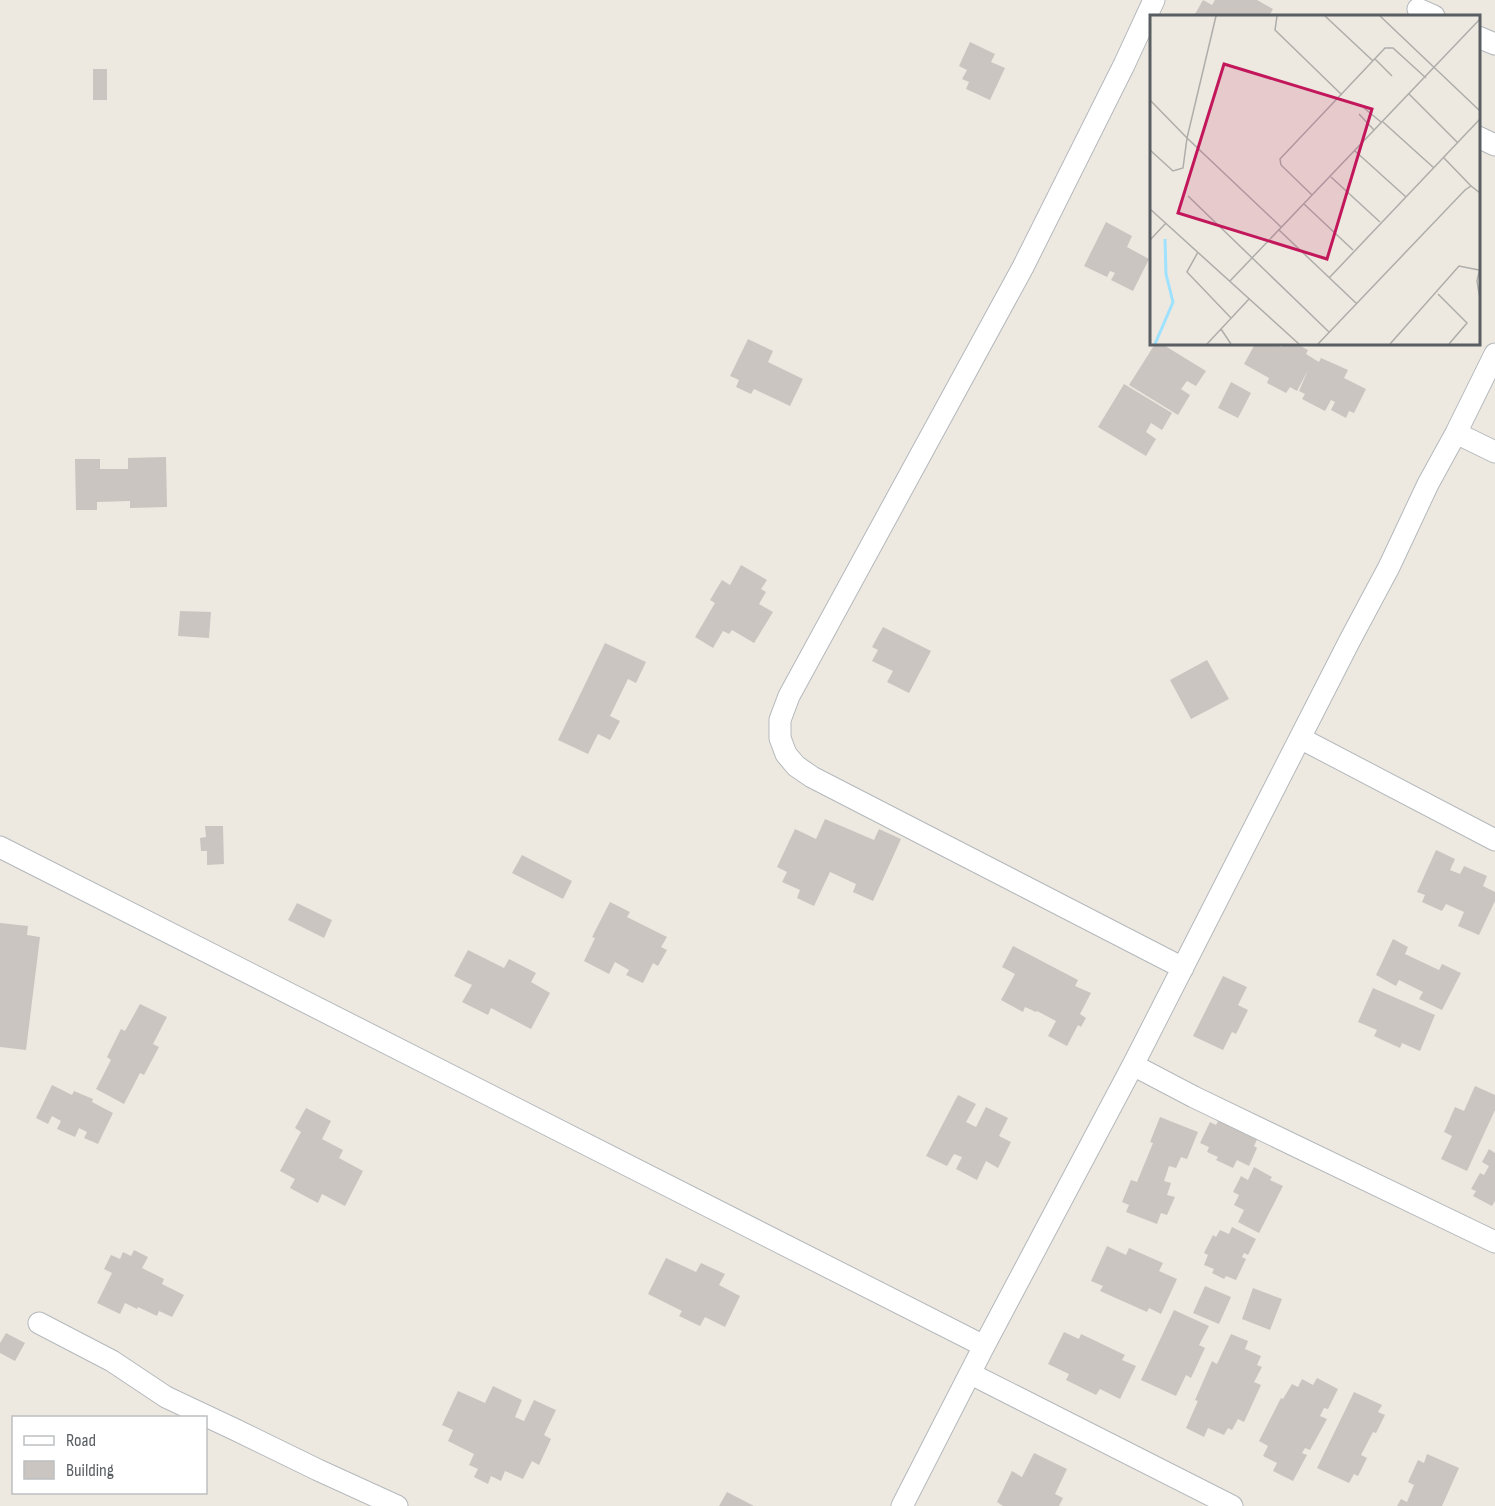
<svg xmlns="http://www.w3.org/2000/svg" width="1495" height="1506" font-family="'Sofia Sans Condensed',sans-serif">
  <rect width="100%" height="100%" fill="#ede9e0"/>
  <path fill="#cac5c0" d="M1203 0 1212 5 1215 0H1257L1273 9 1269 16H1194Z
    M970 42 995 54 991 62 1005 68 990 100 966 89 969 82 962 79 967 70 959 66Z
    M93 69H107V100H93Z
    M1106 222 1132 236 1127 247 1149 259 1133 291 1111 280 1115 273 1110 271 1107 277 1084 266Z
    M748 339 773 351 768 362 803 379 790 406 754 389 751 394 736 387 739 380 730 376Z
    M1155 344H1162L1206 371 1196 386 1187 381 1181 389 1190 395 1178 415 1129 385Z
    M1255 344H1275L1281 347 1284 344H1297L1308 350 1306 354 1314 359 1319 362 1321 358 1348 370 1344 378 1366 389 1354 413 1349 411 1346 418 1331 410 1335 402 1331 400 1325 411 1302 399 1305 394 1299 391 1308 370 1297 391 1290 387 1286 393 1267 383 1269 378 1244 364Z
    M1231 382 1251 393 1238 418 1218 408Z
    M1124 384 1172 413 1162 430 1151 423 1146 432 1156 439 1146 456 1098 427Z
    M166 457 167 507 130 508V501L97 502V510H76L75 459H100V469H128V458Z
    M741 565 767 580 761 589 766 592 759 604 773 612 754 643 732 630 729 634 723 631 713 648 695 637 715 603 710 600 722 580 730 585Z
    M180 611 211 612 209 638 178 636Z
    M883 627 931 651 909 693 887 682 893 671 872 661 878 650 872 647Z
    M605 643 646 662 636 683 628 679 610 716 620 721 610 740 598 734 588 754 558 740Z
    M1207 660 1229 699 1191 719 1170 680Z
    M825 819 874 840 879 829 901 839 873 901 853 892 856 884 830 872 814 906 797 898 800 890 782 882 787 872 777 867 795 829 816 839Z
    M205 826H223L224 864 207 865V851H201L200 838 206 837Z
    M1436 850 1455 859 1450 870 1460 874 1464 866 1487 876 1483 886 1495 892V901L1479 935 1458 926 1464 912 1446 904 1442 911 1422 902 1425 895 1417 892Z
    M522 855 572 881 563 899 512 873Z
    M610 902 630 912 627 917 667 937 661 947 667 950 658 966 653 963 643 983 626 975 629 970 615 962 609 974 584 961 595 938 592 937Z
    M297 903 332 920 324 938 288 920Z
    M0 923 28 926 27 935 40 937 26 1050 0 1047Z
    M1393 939 1408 947 1405 954 1439 970 1442 964 1461 973 1442 1010 1419 999 1423 992 1399 980 1396 986 1376 975Z
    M1013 946 1078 980 1075 986 1091 993 1080 1014 1086 1018 1081 1027 1078 1025 1067 1046 1048 1036 1056 1021 1037 1011 1036 1012 1025 1007 1023 1012 1001 1000 1015 974 1002 967Z
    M468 950 504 968 509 959 536 973 531 982 550 993 531 1029 491 1008 488 1015 462 1002 472 985 454 976Z
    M1223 976 1247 987 1238 1005 1248 1010 1236 1034 1232 1032 1223 1050 1193 1036Z
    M1373 988 1435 1015 1420 1051 1402 1043 1400 1048 1374 1036 1377 1030 1358 1022Z
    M140 1004 167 1017 153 1044 159 1047 144 1075 140 1073 124 1104 96 1089 111 1060 107 1057 121 1029 125 1031Z
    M52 1085 72 1095 74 1091 93 1099 92 1102 113 1113 98 1144 84 1138 87 1132 79 1128 75 1137 57 1129 61 1121 52 1116 48 1124 36 1118Z
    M1475 1086 1495 1095V1110L1467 1171 1441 1159 1452 1136 1444 1132 1455 1107 1464 1111Z
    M958 1095 976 1104 966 1122 976 1127 986 1107 1008 1118 999 1136 1011 1142 998 1168 986 1161 977 1180 956 1169 962 1157 954 1154 947 1166 926 1156Z
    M306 1108 331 1121 322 1139 343 1150 339 1158 363 1171 345 1206 322 1194 318 1203 290 1188 295 1179 280 1171 301 1132 295 1128Z
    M1160 1117 1198 1132 1187 1159 1181 1157 1176 1168 1169 1166 1164 1181 1171 1183 1167 1195 1175 1197 1167 1215 1161 1213 1157 1224 1126 1212 1129 1205 1122 1202 1131 1180 1137 1182 1153 1143 1150 1142Z
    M1220 1117 1259 1135 1254 1146 1257 1148 1249 1166 1237 1160 1233 1168 1216 1160 1218 1157 1207 1152 1209 1147 1200 1143 1210 1122 1216 1125Z
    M1489 1149 1495 1153V1201L1492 1206 1473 1196 1476 1191 1471 1189 1480 1173 1484 1175 1489 1166 1482 1162Z
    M1254 1167 1272 1177 1270 1180 1283 1186 1259 1233 1238 1222 1244 1210 1234 1205 1239 1195 1233 1192 1241 1176 1248 1180Z
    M1232 1227 1256 1239 1248 1255 1244 1253 1242 1257 1246 1259 1236 1280 1226 1276 1224 1279 1212 1273 1214 1269 1204 1265 1208 1255 1204 1253 1213 1235 1216 1237 1220 1230 1229 1234Z
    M1107 1246 1126 1255 1129 1248 1163 1263 1159 1271 1177 1279 1161 1314 1149 1308 1147 1312 1100 1291 1103 1286 1091 1281Z
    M134 1250 148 1257 142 1268 164 1279 162 1284 184 1295 172 1317 159 1311 157 1316 138 1307 137 1309 125 1303 120 1314 97 1303 112 1273 104 1269 111 1255 120 1259 123 1252 131 1256Z
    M666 1258 696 1272 701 1263 725 1274 719 1285 740 1296 725 1327 705 1317 700 1326 679 1316 682 1311 648 1294Z
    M1205 1286 1231 1297 1219 1324 1193 1313Z
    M1253 1288 1282 1299 1270 1330 1242 1319Z
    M1174 1310 1209 1326 1199 1345 1205 1348 1191 1378 1186 1375 1176 1396 1141 1380Z
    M1064 1332 1079 1339 1081 1334 1125 1355 1122 1360 1136 1366 1120 1399 1100 1389 1096 1395 1066 1380 1069 1374 1048 1364Z
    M6 1333 25 1343 15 1361 0 1353V1343Z
    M1231 1334 1248 1341 1245 1349 1261 1356 1257 1365 1262 1367 1254 1382 1261 1385 1244 1422 1238 1419 1232 1430 1228 1428 1224 1435 1208 1428 1204 1437 1186 1428 1198 1401 1195 1400 1212 1361 1217 1364Z
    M1317 1378 1338 1389 1328 1409 1324 1408 1320 1416 1327 1419 1310 1450 1305 1448 1302 1453 1307 1455 1293 1481 1273 1471 1277 1463 1263 1456 1268 1446 1259 1441 1281 1398 1283 1399 1292 1384 1298 1387 1302 1379 1313 1385Z
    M493 1386 522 1400 515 1417 524 1421 534 1400 556 1410 544 1435 551 1439 539 1465 532 1461 523 1479 505 1471 501 1481 491 1476 488 1484 474 1477 478 1469 469 1465 474 1454 448 1441 453 1430 442 1425 458 1391 485 1403Z
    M1354 1392 1382 1405 1378 1412 1385 1415 1376 1433 1373 1432 1361 1455 1367 1458 1358 1476 1354 1474 1349 1483 1317 1468Z
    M1034 1453 1067 1469 1055 1494 1063 1498 1059 1506H1003L997 1502 1012 1471 1022 1477Z
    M1427 1454 1459 1468 1442 1506H1397L1401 1499 1407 1502 1414 1485 1408 1482 1418 1460 1424 1463Z
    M727 1492 754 1506H719Z"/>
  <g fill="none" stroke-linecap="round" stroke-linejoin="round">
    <g stroke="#b4b8bc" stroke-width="23">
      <path id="minor" d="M1154 0 1124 65 1023 267 789 696 780 720V738L786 754 796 766 812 777 1183 968
        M1418 9 1434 16
        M1478 37 1495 44
        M1478 137 1495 145
        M1456 433 1495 452
        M1300 738 1495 840
        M0 847 984 1346
        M1133 1065 1194 1097 1495 1242
        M39 1323 112 1361 166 1397 236 1430 318 1470 397 1506
        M971 1374 1232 1506
        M902 1506 984 1346 1133 1065 1350 640 1389 567 1428 484 1456 433 1495 354"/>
    </g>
    <use href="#minor" stroke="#fff" stroke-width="21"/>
  </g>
  <g transform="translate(1150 15)">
    <rect width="330" height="330" fill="#ede9e0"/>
    <path fill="none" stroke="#9ee2ff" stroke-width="3" d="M5 329 23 287 16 259 15 224"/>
    <path fill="none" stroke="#aeadaa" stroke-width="1.5" d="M66 1 37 123 131 212M127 1 125 15 192 80M175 1 223 46M230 1 330 96M225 44 242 61M259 79 308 128M0 85 37 123 33 153 23 156 0 135M214 93 231 107M209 99 224 115M233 107 284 153M205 136 256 182M294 143 321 171M181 162 230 207M162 180 131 150 130 144 235 33H243L276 63M38 181 179 317M154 189 203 235M0 194 149 329M129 215 207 289M0 225 16 208M48 237 37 257 81 303M330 253 327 266 330 284M179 263 330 104M80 266 330 4M288 279 317 308 299 329M57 329 71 314M81 329 71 314 99 284M168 329 315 175 321 171 330 178M240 329 309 251 329 255"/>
    <path fill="#c2185b" fill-opacity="0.15" stroke="#c2185b" stroke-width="3" d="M74 49 222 94 177 244 28 198Z"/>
    <rect width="330" height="330" fill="none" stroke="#595e62" stroke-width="3"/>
  </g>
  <rect x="12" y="1416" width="195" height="78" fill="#ffffff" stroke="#bdbfc0" stroke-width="1.5"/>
  <rect x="24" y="1436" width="30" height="9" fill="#ffffff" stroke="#bdbfc0" stroke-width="1.5"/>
  <text x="66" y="1446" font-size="18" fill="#595e62">Road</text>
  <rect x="24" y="1461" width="30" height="18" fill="#cac5c0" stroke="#bdbfc0" stroke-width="1.5"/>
  <text x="66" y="1476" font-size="18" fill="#595e62">Building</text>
</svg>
